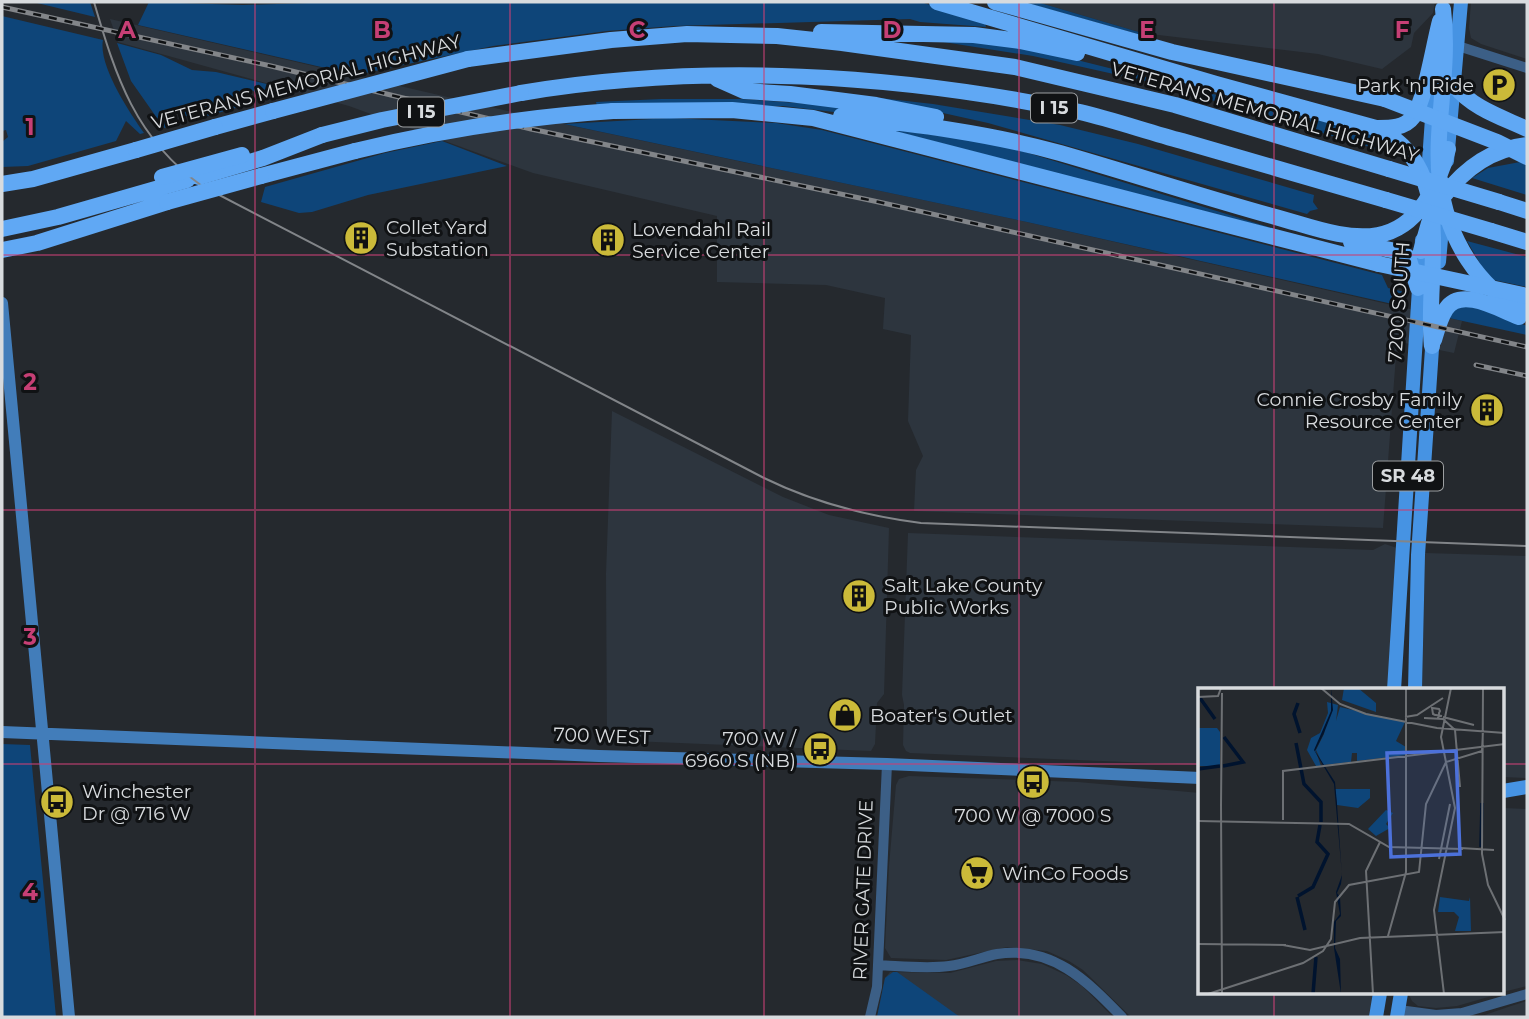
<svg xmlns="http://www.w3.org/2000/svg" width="1529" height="1019" font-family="Montserrat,sans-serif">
  <rect width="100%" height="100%" fill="#25292e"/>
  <path fill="#2d353e" d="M1037 2H1435L1433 13 1414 33 1411 47 1382 69 1318 54 1142 33Z
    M1471 2H1527V59L1481 44 1471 38 1469 28Z
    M110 19 568 125 1027 222 1462 321 1454 353 1390 340 1397 342 1383 528 914 511 916 470 923 456 908 421 911 335 883 329 885 298 826 285 717 282V216L533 173 349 106 118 42Z
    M612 411 783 497 829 515 889 528 884 694 877 703 875 744 871 751 607 740 606 574Z
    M908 533 1373 550 1385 544 1397 548 1392 603 1388 690H1200V765L910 753 906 751 903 745 904 705 902 695Z
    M1425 553 1527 556V778L1503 777V690H1422Z
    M909 776 1078 782 1200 793V993H1374L1370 1017H1131L1083 970 1069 961 1047 951 1007 947 946 960 891 958 885 948 889 866 896 785 899 779Z
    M1503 808 1527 809V986L1503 992Z
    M1017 960 1042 964 1066 975 1082 986 1113 1017H877L885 978 890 972 950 973 996 961Z
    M1408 993H1502L1457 1006 1436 1008 1418 1006 1412 1001Z
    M1527 1001V1017H1479L1511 1006Z"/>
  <path fill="#0e4579" d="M30 2H90L95 17 37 3Z
    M149 2 243 5 340 2H921L985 23 986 27 920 22 910 19 674 26 607 31 493 46 356 75 138 25Z
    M1023 2H1037L1142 33 1141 35Z
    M2 16 103 40C98 65 129 112 144 133L140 134 126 121 116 141 28 166 2 167V142L8 137 6 130 2 131Z
    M937 41 995 42 1057 55 1369 133 1386 141 1385 145 1376 149 1154 83 1033 56Z
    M117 43 161 55 192 70 216 72 297 91 265 100 252 90 246 105 197 119 172 112V126L164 128 131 81Z
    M871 97 933 104 1060 125 1138 144 1314 195 1313 202 1318 209 1310 211 1307 214 988 123Z
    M661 99H741L827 105 927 123 783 106H597L596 102Z
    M670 118 776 123 822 130 1382 275 1388 288 1405 292V298L1397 305 1027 222 564 124Z
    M882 128 999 144 1288 233Z
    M442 141 507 166 368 195 312 212 299 213 261 202 265 187 385 153Z
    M1520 162 1527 166V195L1472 178 1488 168Z
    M1467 241 1527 257V287L1489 279Z
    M1458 305 1477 307 1527 326V335L1449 318Z
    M2 744 30 745 56 1017H2Z
    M893 972H897L960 1017H877L885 978Z"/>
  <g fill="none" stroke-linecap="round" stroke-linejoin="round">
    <path stroke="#3c5f86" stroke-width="10" d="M1458 46 1527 68
      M878 965C901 966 926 969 949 966 966 964 981 957 997 954 1052 945 1087 981 1122 1017
      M1399 1010 1436 1015 1462 1013 1527 994
      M870 1017 877 987 887 764"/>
    <path stroke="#427dba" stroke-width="12" d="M2 303 69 1017
      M2 732 599 756 887 764 1200 778"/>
    <path stroke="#4693e3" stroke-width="14" d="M1447 161 1461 2
      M1427 189 1436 62
      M1439 262 1444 205
      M1394 690 1422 240
      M1415 690 1418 555 1433 334
      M1503 791 1527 787
      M1376 1017 1380 993
      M1397 1017 1401 993"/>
    <path stroke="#60a8f4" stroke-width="16" d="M937 2 1216 84 1376 128C1460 166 1424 276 1432 346
      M995 2 1172 52 1385 99
      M1443 9C1454 99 1413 175 1468 260 1483 283 1503 301 1527 313
      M821 32 974 35 1020 41 1077 53
      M468 59 611 40 687 34 777 36 842 43 1015 67 1175 105 1389 169
      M717 79 744 91 790 94 876 105 936 117
      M1454 85C1472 108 1501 117 1527 129
      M521 93C705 62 898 74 1080 112 1114 120 1148 132 1182 141 1250 161 1318 180 1386 200
      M613 111 732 110 813 118 1379 264
      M841 116C915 124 988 133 1060 153 1133 174 1206 198 1279 218 1309 226 1346 241 1378 235 1418 228 1439 185 1448 149
      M215 127 273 111
      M1378 128C1390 128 1405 128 1413 117 1425 101 1434 43 1440 21
      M261 176 355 151
      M199 177 263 158 322 135
      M2 184 33 179 136 150
      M1443 197C1464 169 1491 149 1527 145
      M1499 202 1527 211
      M2 229 58 217 187 180
      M1491 231 1527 242
      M1351 242 1396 251 1408 257 1418 288
      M2 250 37 243 167 202
      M1421 251 1429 223
      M1434 340C1437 330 1440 318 1446 309 1461 286 1500 310 1519 317"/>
    <path stroke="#828589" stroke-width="2" d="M94 2C116 77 135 138 202 186L764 478C815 503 866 516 921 523L1527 546"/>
    <g stroke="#828589" stroke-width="5">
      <path id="rail" d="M2 7 271 66 531 129 874 201 1527 347
        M1476 365 1527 376"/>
    </g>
    <use href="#rail" stroke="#101214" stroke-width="2.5" stroke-dasharray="8" stroke-linecap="butt"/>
    <path stroke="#60a8f4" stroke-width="16" d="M1385 99 1497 142 1527 157
      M273 111 468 59
      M322 135 382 120 521 93
      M136 150 215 127
      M355 151C440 130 526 117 613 111
      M1389 169 1499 202
      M162 177 242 155
      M1386 200 1491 231
      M167 202 261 176
      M1379 264 1527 296"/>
  </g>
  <path fill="none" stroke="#c63f75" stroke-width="2" stroke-opacity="0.55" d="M255 2V1017M510 2V1017M764 2V1017M1019 2V1017M1274 2V690M2 255H1527M2 510H1527M2 764H1200M1503 764H1527M1274 993V1017"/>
  <defs>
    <g id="parking-disc" transform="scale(1.75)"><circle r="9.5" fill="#cbba39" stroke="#101214"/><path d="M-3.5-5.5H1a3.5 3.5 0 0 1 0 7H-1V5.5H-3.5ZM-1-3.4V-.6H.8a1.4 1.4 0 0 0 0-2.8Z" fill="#111"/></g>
    <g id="building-disc" transform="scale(1.75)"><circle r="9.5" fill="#cbba39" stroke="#101214"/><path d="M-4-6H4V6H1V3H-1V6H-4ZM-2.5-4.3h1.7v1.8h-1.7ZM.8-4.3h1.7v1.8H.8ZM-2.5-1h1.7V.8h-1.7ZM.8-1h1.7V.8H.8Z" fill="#111"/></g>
    <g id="shop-disc" transform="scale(1.75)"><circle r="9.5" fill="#cbba39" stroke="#101214"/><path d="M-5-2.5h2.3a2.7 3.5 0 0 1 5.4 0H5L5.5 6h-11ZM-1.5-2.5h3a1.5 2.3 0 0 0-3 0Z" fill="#111"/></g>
    <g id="bus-disc" transform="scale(1.75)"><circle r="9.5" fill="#cbba39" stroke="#101214"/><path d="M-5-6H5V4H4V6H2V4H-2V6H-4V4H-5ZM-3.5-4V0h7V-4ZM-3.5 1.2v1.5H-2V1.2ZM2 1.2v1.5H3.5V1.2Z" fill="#111"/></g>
    <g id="supermarket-disc" transform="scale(1.75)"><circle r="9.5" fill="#cbba39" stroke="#101214"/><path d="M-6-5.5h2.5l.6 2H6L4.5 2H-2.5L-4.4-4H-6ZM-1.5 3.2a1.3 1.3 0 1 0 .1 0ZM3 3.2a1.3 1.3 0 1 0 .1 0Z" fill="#111"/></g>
  </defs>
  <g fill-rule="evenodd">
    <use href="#parking-disc" x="1499" y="85"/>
    <use href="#building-disc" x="361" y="238"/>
    <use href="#building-disc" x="608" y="240"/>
    <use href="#building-disc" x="1487" y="410"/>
    <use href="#building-disc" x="859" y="596"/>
    <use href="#shop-disc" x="845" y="715"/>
    <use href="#bus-disc" x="820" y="749"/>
    <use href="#bus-disc" x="1033" y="782"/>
    <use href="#bus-disc" x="57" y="802"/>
    <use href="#supermarket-disc" x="977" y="873"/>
  </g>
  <g text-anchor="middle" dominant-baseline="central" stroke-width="6" stroke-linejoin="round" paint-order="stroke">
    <g fill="#101214" stroke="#9c9fa1" stroke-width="2">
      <rect x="1031" y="93.5" width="46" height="29" rx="5"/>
      <rect x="398" y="97.5" width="46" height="29" rx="5"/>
      <rect x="1373" y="461.5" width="70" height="29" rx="5"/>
    </g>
    <g font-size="18" font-weight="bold" fill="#d8dbde">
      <text x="1054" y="108">I 15</text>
      <text x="421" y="112">I 15</text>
      <text x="1408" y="476">SR 48</text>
    </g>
    <g font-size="19" fill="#d8dbde" stroke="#101214">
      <text transform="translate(306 82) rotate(-15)">VETERANS MEMORIAL HIGHWAY</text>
      <text transform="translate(1265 112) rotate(16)">VETERANS MEMORIAL HIGHWAY</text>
      <text transform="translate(1399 302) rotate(-86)">7200 SOUTH</text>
      <text transform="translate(602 736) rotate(2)">700 WEST</text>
      <text transform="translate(863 890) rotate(-88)">RIVER GATE DRIVE</text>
    </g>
    <g font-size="19" fill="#d8dbde" stroke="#101214" text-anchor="start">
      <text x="1474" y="85" text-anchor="end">Park 'n' Ride</text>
      <text x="386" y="227">Collet Yard<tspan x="386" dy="22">Substation</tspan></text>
      <text x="632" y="229">Lovendahl Rail<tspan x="632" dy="22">Service Center</tspan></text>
      <text x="1462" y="399" text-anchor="end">Connie Crosby Family<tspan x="1462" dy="22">Resource Center</tspan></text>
      <text x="884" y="585">Salt Lake County<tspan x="884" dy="22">Public Works</tspan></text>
      <text x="870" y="715">Boater's Outlet</text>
      <text x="796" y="738" text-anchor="end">700 W /<tspan x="796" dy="22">6960 S (NB)</tspan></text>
      <text x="82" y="791">Winchester<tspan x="82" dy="22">Dr @ 716 W</tspan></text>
      <text x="1033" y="815" text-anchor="middle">700 W @ 7000 S</text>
      <text x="1002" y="873">WinCo Foods</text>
    </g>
  </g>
  <g transform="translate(1198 688)">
    <rect width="306" height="306" fill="#25292e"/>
    <path d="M146 0H160L178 15V24L144 12ZM129 14 140 17 138 33 142 19 207 34 198 53 208 59V67L159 73V65H154L153 74 125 77 118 62 126 46 127 39 117 61 123 78H118L109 62 113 50 122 45 130 25ZM0 40H19L22 44V78H2ZM137 101H172V110L160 120 139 117ZM188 122 195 125 188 136 192 140 178 148 170 141ZM242 209 271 213 272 209 273 243H257L261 229 256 224H240Z" fill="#0e4579"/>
    <path d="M133 0 135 22 126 45 117 63 137 94 139 116 144 188 143 196 139 205 142 209 143 228 138 233 137 260 142 271 143 306 136 260V234L142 226 138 204 144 187 136 96 116 62 133 23Z" fill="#00132e"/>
    <path fill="none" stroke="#00132e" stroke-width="3.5" d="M2 10 17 31M100 15 96 26 102 45M98 55 106 96 123 114V134M25 78 45 74 26 49M0 81 22 78M283 159 284 115M100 208 115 199 130 166 119 154 122 137M99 209 107 242M115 306 118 269"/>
    <path fill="none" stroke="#6d7074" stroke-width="2" d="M123 0 142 16 168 26 239 40 307 45M285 0 284 166 290 197 307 232M0 9 20 8 23 0M207 29 219 27 245 10M245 29 276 37M226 30 245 31 257 42 262 99M240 31 241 26V25L242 23 241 21 234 20 235 26 237 27H238L244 28M23 116 24 305M23 118 24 5M85 132V83L307 56M0 133 151 136 191 159 265 161M262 160 296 162M241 171 252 116M190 248 208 184V0M0 256 88 257M85 257 112 262 162 250 307 244M10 306 105 275 125 263 133 251 137 214 151 197 221 184 228 116 248 74 284 63 285 43M175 306 168 183 182 154M246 306 236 222 257 120 243 49 253 0"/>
    <path fill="#4c71da" fill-opacity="0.15" stroke="#4c71da" stroke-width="3.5" d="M258 63 262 166 193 169 189 65Z"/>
    <rect width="306" height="306" fill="none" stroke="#d8dbde" stroke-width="3.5"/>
  </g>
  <g font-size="23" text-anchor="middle" font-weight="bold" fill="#c63f75" stroke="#101214" stroke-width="6" stroke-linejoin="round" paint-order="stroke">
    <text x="127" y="38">A</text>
    <text x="382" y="38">B</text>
    <text x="637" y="38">C</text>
    <text x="892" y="38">D</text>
    <text x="1147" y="38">E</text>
    <text x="1402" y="38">F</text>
    <text x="30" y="135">1</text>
    <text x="30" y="390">2</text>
    <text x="30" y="645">3</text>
    <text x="30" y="900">4</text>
  </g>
  <rect width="1529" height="1019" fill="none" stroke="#d8dbde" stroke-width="7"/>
</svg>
